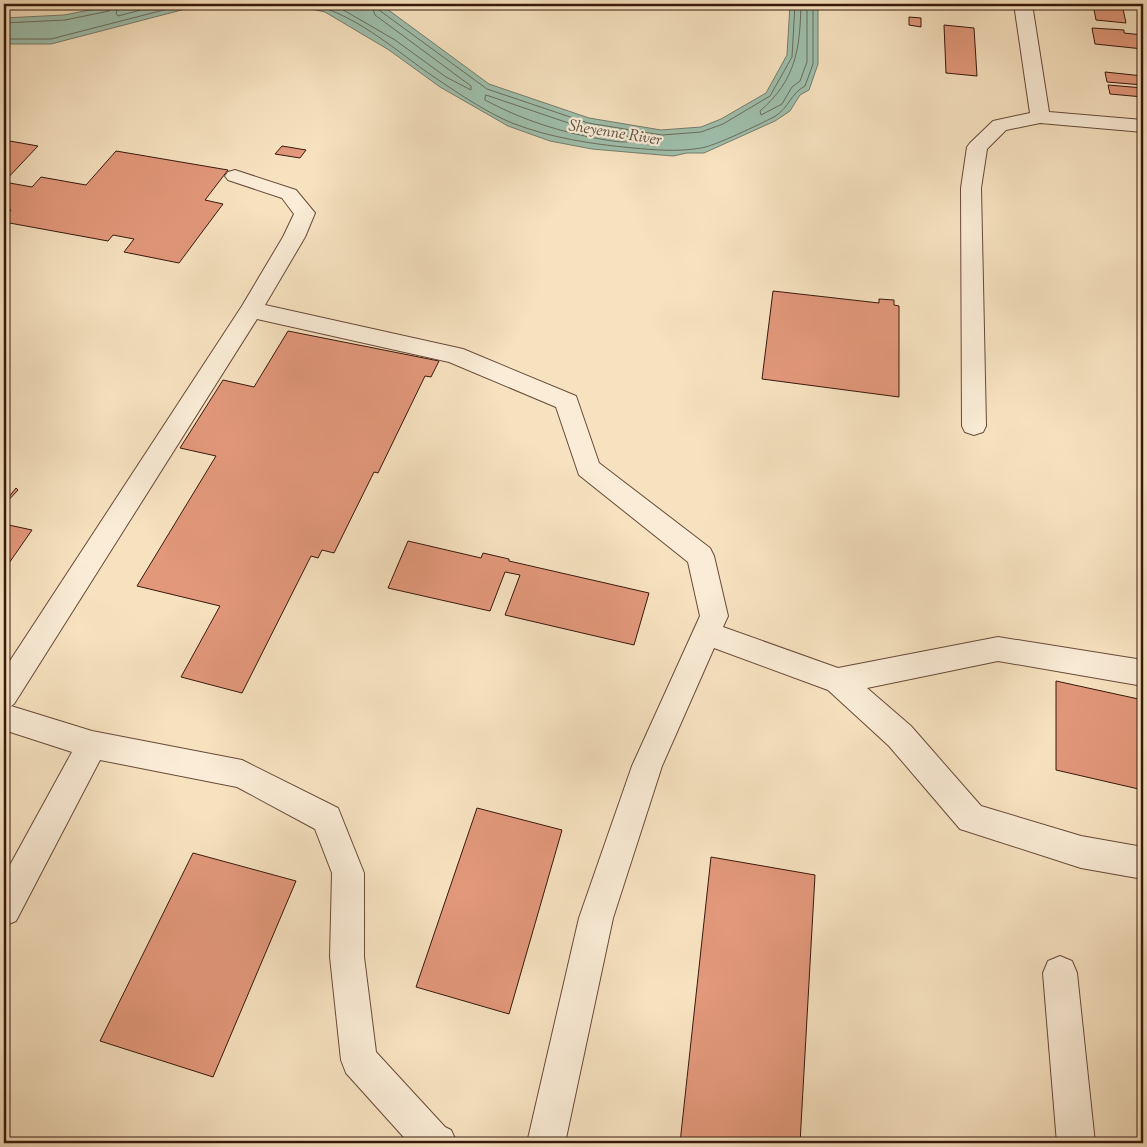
<svg xmlns="http://www.w3.org/2000/svg" width="1147" height="1147" font-family="'Sorts Mill Goudy',serif">
  <rect width="100%" height="100%" fill="#f7e2c0"/>
  <filter id="stains"><feTurbulence type="fractalNoise" baseFrequency=".004" numOctaves="4"/><feColorMatrix values="0 0 0 0 .2 0 0 0 0 .09 0 0 0 0 .02 0 0 0 .5 -.17"/></filter>
  <radialGradient id="worn" r=".72"><stop offset=".6" stop-color="#630" stop-opacity="0"/><stop offset="1" stop-color="#630" stop-opacity=".3"/></radialGradient>
  <path fill="#9ebfac" stroke="#757c6c" d="M121 4H217L197 6 51 44H4V18L64 15Z
    M288 4H376L383 6 489 84 589 118 661 130 701 127 721 119 766 93 787 55 790 4H818V64L809 90 800 95 790 111 775 121 704 153H687L673 156 592 149 550 141 508 126 440 87 389 50 325 12Z"/>
  <g fill="none" stroke-linecap="round" stroke-linejoin="round">
    <path stroke="#6b6c5c" stroke-width="1" d="M119 4 116 13 118 16 163 4
      M311 4C361 16 401 56 443 83 464 97 488 113 512 123 551 138 591 144 633 148 656 150 678 152 701 148 715 146 760 124 774 117 790 107 790 94 805 86L813 64V4
      M333 4 395 40 446 77 471 90V86L375 15 371 4
      M377 4 379 10 487 89 588 123 662 135 701 132 723 124 770 96 792 57 795 4
      M801 4C800 49 796 80 760 111L761 115 782 104 792 87 800 81 807 62V4
      M4 23 65 20 109 11 112 4
      M4 39H51L187 4
      M486 95 586 129 631 137 633 140C626 144 614 141 606 140 563 133 524 121 485 100Z"/>
  </g>
  <path fill="#e2987b" stroke="#38180c" d="M1093 4H1122L1126 23 1096 20Z
    M909 17 921 18V27L909 25Z
    M944 25 974 28 977 76 946 73Z
    M1092 28 1124 30V33L1143 35V49L1095 44Z
    M1105 72 1143 76V85L1107 82Z
    M1108 85 1143 88V97L1110 94Z
    M4 140 38 146 4 182 32 187 41 177 86 185 116 151 228 170 205 200 223 204 179 263 124 252 134 239 113 235 108 241 4 222V218L11 210 4 209Z
    M282 146 306 150 300 158 275 154Z
    M773 291 879 303V299L894 300V305L899 306V397L762 379Z
    M288 331 439 361 431 377 425 376 378 473 374 472 334 553 322 550 318 558 311 556 242 693 181 677 220 606 137 586 216 456 180 448 223 380 254 387Z
    M16 488 18 490 4 505V503Z
    M4 524 32 530 7 566 4 565Z
    M408 541 481 558 483 553 509 559V561L649 593 634 645 505 615 520 575 505 572 490 611 388 588Z
    M1056 681 1143 700V790L1056 770Z
    M477 808 562 830 509 1014 416 987Z
    M193 853 296 881 213 1077 100 1041Z
    M711 857 815 875 800 1143H680Z"/>
  <g fill="none" stroke-linecap="round" stroke-linejoin="round">
    <g stroke="#684a39" stroke-width="2">
      <path id="minor" d="M1014 4H1032L1049 112 1143 120V132L1040 123 1006 130 987 149 981 188 986 426 983 432 974 435 965 432 962 426 961 188 967 147 970 143 993 121 1030 113Z
        M235 170 296 190 315 213 305 237 265 305 463 349 576 396 599 463 710 548 714 556 728 616 723 627 838 668 998 637 1143 660V686L998 661 867 688 911 726 981 806 1081 836 1143 847V879L1081 868 960 829 889 746 828 690 714 648 662 766 613 918 565 1143H527L579 918 632 766 700 616 688 562 579 475 556 407 449 362 257 319 14 704 11 706 92 731 242 760 338 808 364 873V957L376 1052 445 1127 451 1130 457 1143H409L346 1073 341 1060 330 957 332 873 315 829 237 787 100 760 16 921 4 926V876L72 752 4 730V670L242 306 283 237 294 214 282 198 228 180 225 176 228 172Z
        M1060 956 1072 961 1077 973 1095 1143H1057L1043 973 1048 961Z"/>
    </g>
    <use href="#minor" fill="#faecd6" fill-rule="evenodd"/>
  </g>
  <g text-anchor="middle" dominant-baseline="central" stroke-width="4.5" stroke-linejoin="round" paint-order="stroke">
    <g font-size="16" font-style="italic" fill="#5c5244" stroke="#faecd6">
      <text transform="translate(615 134) rotate(9)">Sheyenne River</text>
    </g>
  </g>
  <rect width="1147" height="1147" fill="none" stroke="#f7e2c0" stroke-width="20"/>
  <rect x="5" y="5" width="1137" height="1137" fill="none" stroke="#38180c" stroke-width="2.5"/>
  <rect x="10" y="10" width="1127" height="1127" fill="none" stroke="#38180c"/>
  <rect width="100%" height="100%" filter="url(#stains)"/>
  <rect width="100%" height="100%" fill="url(#worn)"/>
</svg>
